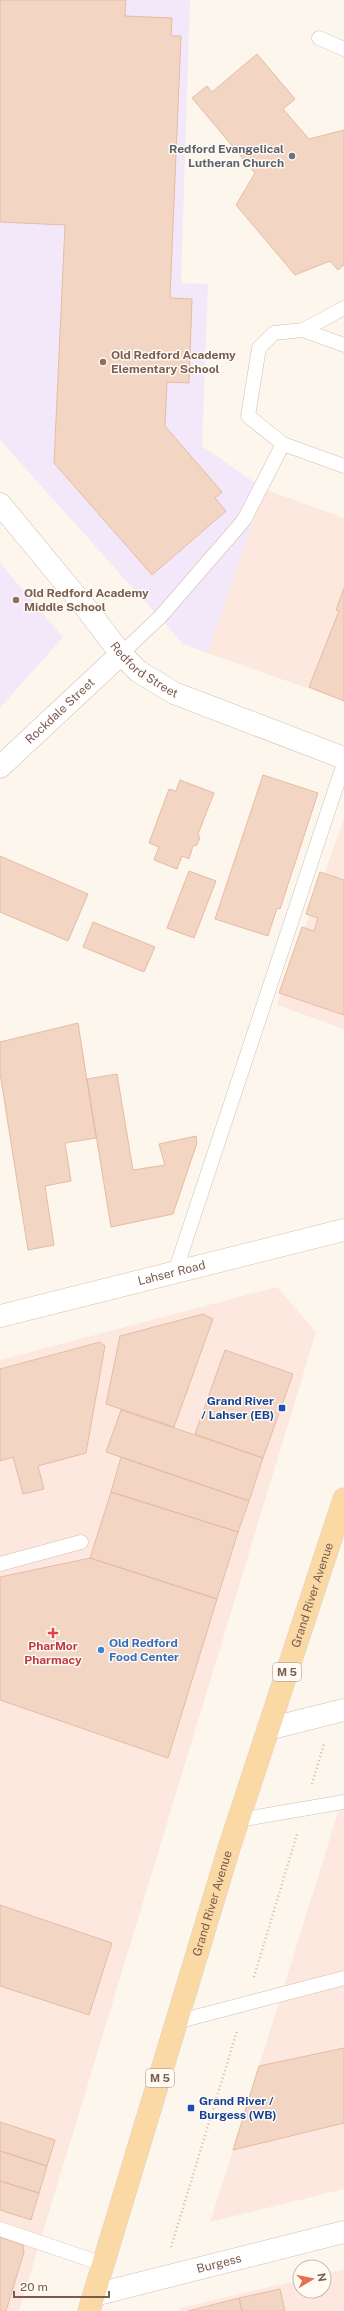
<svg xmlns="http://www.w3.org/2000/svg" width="344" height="2311" font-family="'Public Sans',sans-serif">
  <rect width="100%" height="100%" fill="#fdf6ec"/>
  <path fill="#fde8e0" d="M264 489 344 518V701L207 653Z
    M344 819V1029L277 1005Z
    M277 1287 316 1332 19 2311H0V1360Z
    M344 1793V2189L210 2222 233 2150Z
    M344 2269V2311H179L180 2308 300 2280V2291H324V2274Z"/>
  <path fill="#f3e8fa" d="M0 0H190L181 283 208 284 202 446 264 489 207 653 183 644 0 440Z
    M0 563 63 637 0 708Z"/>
  <path fill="#f3d5c3" stroke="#e6bba3" d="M0 0H126L125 16 172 18 171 36H181L170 298 192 299 189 383 167 382 165 426 222 492 215 498 226 511 152 575 54 463 65 225 0 222Z
    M257 54 295 99 283 109 309 139 344 130V265L338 270 330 261 295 275 236 205 255 173 192 98 207 86 212 92Z
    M344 588V701L309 687 339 611 336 610Z
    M263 775 318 793 280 909 277 908 268 936 215 919Z
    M180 780 214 793 198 834 200 837 197 845 193 846 189 859 182 856 177 869 154 860 159 847 149 843 169 789 176 791Z
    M0 856 88 894 68 941 0 912Z
    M189 871 216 881 194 938 167 928Z
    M320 872 344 880V1015L279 993 302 927 314 931 318 918 306 914Z
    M93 922 155 947 144 972 83 947Z
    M78 1023 96 1138 65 1143 71 1181 45 1186 54 1245 28 1250 0 1073V1042Z
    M117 1074 133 1170 165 1165 159 1144 196 1136 197 1143 173 1214 111 1227 87 1079Z
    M203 1314 213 1319 174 1427 106 1404 120 1336Z
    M100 1342 105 1346 86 1453 38 1466 44 1489 23 1494 13 1457 0 1461V1369Z
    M225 1350 293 1374 263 1458 195 1434Z
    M121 1410 263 1458 249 1501 106 1452Z
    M121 1457 249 1501 238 1532 111 1492Z
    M111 1492 238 1532 217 1599 90 1558Z
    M90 1558 217 1599 168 1758 0 1700V1577Z
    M0 1905 112 1943 89 2015 0 1986Z
    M344 2048V2123L233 2150 259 2066Z
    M0 2122 55 2140 47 2166 0 2151Z
    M0 2151 47 2166 39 2193 0 2181Z
    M0 2181 39 2193 31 2220 0 2210Z
    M0 2237 23 2245 24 2252 6 2311H0Z
    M280 2289 285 2311H242L239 2298Z
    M239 2298 242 2311H188Z"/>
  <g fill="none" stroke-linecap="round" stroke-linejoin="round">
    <g stroke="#d1beb0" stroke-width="15">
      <path id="lane" d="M319 38 344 49
        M303 330 344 345
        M283 444 344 466
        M121 654 161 616 244 520 283 444 248 416 259 348 274 333 303 330 344 308
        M175 1272 344 763
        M0 1564 81 1542
        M239 1820 344 1802
        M176 2022 344 1978
        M0 2229 103 2264"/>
    </g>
    <g stroke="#d1beb0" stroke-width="23">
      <g id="street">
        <path id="s1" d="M0 504 90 613 121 654 138 671 174 693 344 758"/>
        <path id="s2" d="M0 767 121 654"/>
        <path d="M268 1729 344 1710"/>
        <path id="s3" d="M94 2295 344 2232"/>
      </g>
    </g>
    <g stroke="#d6c0b0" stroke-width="23">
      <g id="secondary">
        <path id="s4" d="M0 1316 344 1230"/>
      </g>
    </g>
    <g stroke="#dad1cd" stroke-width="23">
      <g id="primary">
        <path id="s5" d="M89 2311 230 1845 344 1499"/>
      </g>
    </g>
    <path stroke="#d9b8a5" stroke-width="2.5" stroke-dasharray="1 3" stroke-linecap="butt" d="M312 1784 324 1744
      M254 1977 297 1834
      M171 2247 237 2031"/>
    <use href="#lane" stroke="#fff" stroke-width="14"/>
    <use href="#street" stroke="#fff" stroke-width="22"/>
    <use href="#secondary" stroke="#fff" stroke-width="22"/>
    <use href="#primary" stroke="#fbd9a5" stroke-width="22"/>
  </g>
  <circle fill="#6b7280" stroke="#fffaf3" stroke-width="1.5" cx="292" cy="156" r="4"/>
  <g fill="#8d6e63" stroke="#fffaf3" stroke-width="1.5">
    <circle cx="103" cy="362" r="4"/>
    <circle cx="16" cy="600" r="4"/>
  </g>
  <g fill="#1a4fb4" stroke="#fffaf3" stroke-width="1.5">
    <rect x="278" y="1404" width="8" height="8" rx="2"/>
    <rect x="187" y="2104" width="8" height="8" rx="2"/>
  </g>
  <path fill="#e0444e" stroke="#fffaf3" stroke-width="1.5" d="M51 1627h4v4h4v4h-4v4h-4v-4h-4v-4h4z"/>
  <circle fill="#3f7fe0" stroke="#fffaf3" stroke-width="1.5" cx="101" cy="1650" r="4"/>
  <g text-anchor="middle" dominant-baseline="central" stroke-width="3" stroke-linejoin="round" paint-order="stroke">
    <g fill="#fffaf3" stroke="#a28b7f" stroke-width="1">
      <rect x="273" y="1663" width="28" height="18" rx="3"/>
      <rect x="146" y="2069" width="28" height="18" rx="3"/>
    </g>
    <g font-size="11" font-weight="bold" fill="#7a5c4d">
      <text x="287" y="1672">M 5</text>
      <text x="160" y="2078">M 5</text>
    </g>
    <g font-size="12" font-weight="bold" fill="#5b616d" stroke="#fffaf3" text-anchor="end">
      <text x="284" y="149">Redford Evangelical<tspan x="284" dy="14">Lutheran Church</tspan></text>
    </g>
    <g font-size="12" font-weight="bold" fill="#785e54" stroke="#fffaf3" text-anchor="start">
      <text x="111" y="355">Old Redford Academy<tspan x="111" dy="14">Elementary School</tspan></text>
      <text x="24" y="593">Old Redford Academy<tspan x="24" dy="14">Middle School</tspan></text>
    </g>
    <g font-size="12" fill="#7a5c4d" stroke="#fffaf3">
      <text stroke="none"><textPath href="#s1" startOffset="221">Redford Street</textPath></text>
      <text stroke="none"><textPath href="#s2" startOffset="82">Rockdale Street</textPath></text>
      <text stroke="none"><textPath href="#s4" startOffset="177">Lahser Road</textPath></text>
      <text stroke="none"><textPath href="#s5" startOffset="750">Grand River Avenue</textPath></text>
      <text stroke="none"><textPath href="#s5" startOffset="426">Grand River Avenue</textPath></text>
      <text stroke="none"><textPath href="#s3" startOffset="129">Burgess</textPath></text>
    </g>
    <g font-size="12" font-weight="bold" fill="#164399" stroke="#fffaf3" text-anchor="end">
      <text x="274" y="1401">Grand River<tspan x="274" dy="14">/ Lahser (EB)</tspan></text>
      <text x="199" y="2101" text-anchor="start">Grand River /<tspan x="199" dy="14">Burgess (WB)</tspan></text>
    </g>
    <g font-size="12" font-weight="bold" fill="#366cbe" stroke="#fffaf3" text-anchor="start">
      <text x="109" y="1643">Old Redford<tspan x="109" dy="14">Food Center</tspan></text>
    </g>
    <g font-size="12" font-weight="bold" fill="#be3a42" stroke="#fffaf3">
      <text x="53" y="1646">PharMor<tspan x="53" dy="14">Pharmacy</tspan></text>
    </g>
  </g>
  <g transform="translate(312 2279) rotate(80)"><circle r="19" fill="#fffaf3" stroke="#cabbb1"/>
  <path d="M0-3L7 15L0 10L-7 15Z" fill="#e76f51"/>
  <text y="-6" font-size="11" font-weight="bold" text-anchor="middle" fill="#7a5c4d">N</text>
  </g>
  <path d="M14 2291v6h95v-6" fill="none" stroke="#7a5c4d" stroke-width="2"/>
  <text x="20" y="2291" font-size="12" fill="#7a5c4d" stroke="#fffaf3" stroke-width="3" paint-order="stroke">20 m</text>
</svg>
